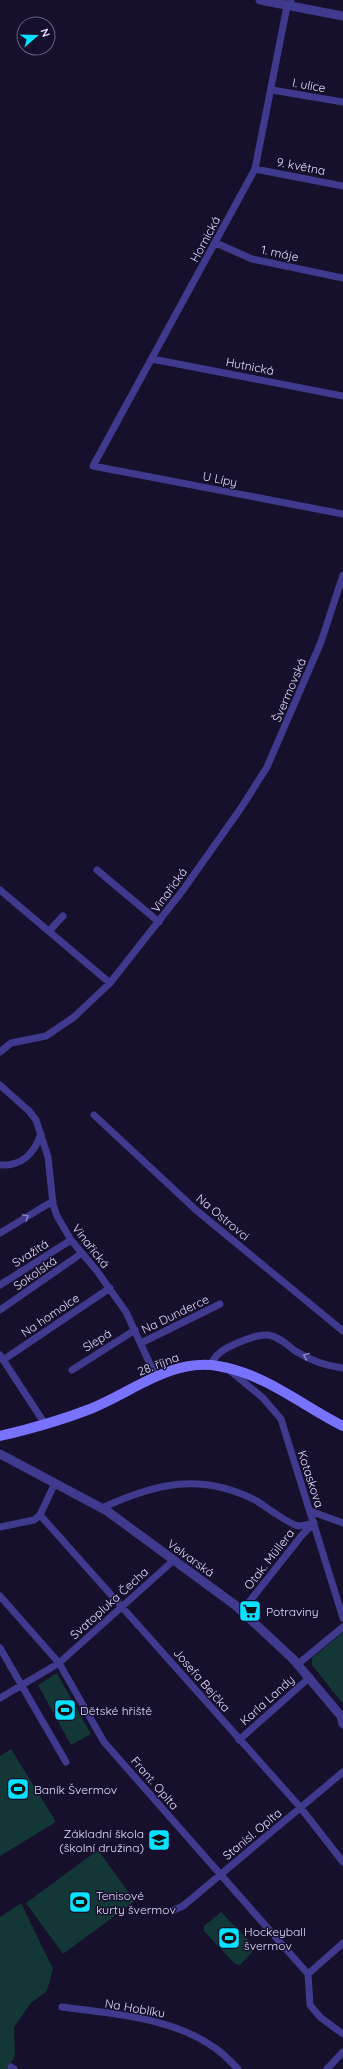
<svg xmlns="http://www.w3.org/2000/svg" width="343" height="2069" font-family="Quicksand,sans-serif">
  <rect width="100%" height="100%" fill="#16102c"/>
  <path fill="#133636" d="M342 1633H343V1704L312 1665V1658Z
    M57 1673 91 1734 71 1745 38 1685Z
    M11 1749 56 1822 0 1856V1756Z
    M98 1850 135 1901 63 1954 26 1903Z
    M21 1903 53 1969 47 1991 31 2003 14 2027 15 2056 7 2069H0V1917Z
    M221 1912 256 1948 240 1965 235 1964 204 1931V1926Z"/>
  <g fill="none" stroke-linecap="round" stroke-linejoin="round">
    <path stroke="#3f3a8d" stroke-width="7" d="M291 0 287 6 255 169 93 466 343 514
      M272 90 343 102
      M255 169 343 186
      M216 243 252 259 343 278
      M152 359 343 396
      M97 870 159 922
      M0 890 110 983
      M49 931 63 916
      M0 1052 11 1043 46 1036 74 1017 110 983 183 890 241 808 267 767 321 642 343 575
      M0 1085 29 1111 36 1120 48 1157 53 1204 57 1216 71 1240 97 1271 126 1312 156 1377
      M94 1115 196 1210 343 1331
      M0 1165C22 1166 34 1154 41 1134
      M0 1233 53 1201
      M0 1285 71 1240
      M0 1310 82 1253
      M141 1343 220 1304
      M0 1355 45 1424
      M3 1360 110 1288
      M211 1365C215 1354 224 1349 235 1344 245 1340 257 1334 268 1335 279 1336 288 1346 297 1352 310 1360 327 1366 343 1368
      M228 1369 263 1398 281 1419 343 1618
      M72 1370 135 1330
      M102 1508C156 1483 201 1472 257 1501 266 1507 290 1525 299 1526 304 1526 309 1524 314 1523
      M310 1511 343 1523
      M40 1515 300 1807 343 1862
      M0 1527 34 1520 40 1515 55 1483
      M0 1596 59 1663 104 1742 308 1974
      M242 1611 302 1535 313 1524
      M0 1648 66 1762
      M298 1664 343 1627
      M0 1698 59 1663 174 1560
      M239 1740 310 1677
      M174 1910 183 1906 343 1772
      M308 1974 310 2005 320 2017 343 2034
      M308 1974 343 1943
      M62 2007C113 2014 172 2017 215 2048 224 2054 231 2062 238 2069
      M11 2067 14 2069
      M327 2069 343 2052"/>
    <path stroke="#3f3a8d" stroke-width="9" d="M260 0 343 16
      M0 1454 107 1511 235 1605 293 1659 341 1716 343 1724"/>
    <path stroke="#7972ff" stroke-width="10" d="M0 1436C30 1429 62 1420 90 1409 131 1393 171 1358 218 1366 266 1374 301 1405 343 1426"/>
  </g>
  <defs><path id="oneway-chevron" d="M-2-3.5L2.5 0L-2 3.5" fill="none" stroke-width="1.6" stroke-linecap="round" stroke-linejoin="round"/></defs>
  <g stroke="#8782c0">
    <use href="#oneway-chevron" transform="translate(26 1217) rotate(-31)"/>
    <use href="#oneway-chevron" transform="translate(306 1356) rotate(-157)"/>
  </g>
  <defs>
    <g id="supermarket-square" transform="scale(1.15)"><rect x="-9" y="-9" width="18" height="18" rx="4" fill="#07e0ff" stroke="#16102c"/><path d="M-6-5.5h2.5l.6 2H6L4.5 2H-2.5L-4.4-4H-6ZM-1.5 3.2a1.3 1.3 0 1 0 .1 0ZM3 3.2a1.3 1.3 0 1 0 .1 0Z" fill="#111"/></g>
    <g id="stadium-square" transform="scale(1.15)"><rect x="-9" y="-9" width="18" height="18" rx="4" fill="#07e0ff" stroke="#16102c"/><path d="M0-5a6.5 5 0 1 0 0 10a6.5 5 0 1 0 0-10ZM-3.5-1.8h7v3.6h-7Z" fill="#111"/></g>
    <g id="school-square" transform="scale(1.15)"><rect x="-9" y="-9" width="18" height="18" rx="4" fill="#07e0ff" stroke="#16102c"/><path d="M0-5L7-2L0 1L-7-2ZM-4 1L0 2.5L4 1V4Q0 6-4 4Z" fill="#111"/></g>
  </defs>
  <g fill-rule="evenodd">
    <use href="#supermarket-square" x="250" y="1611"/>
    <use href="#stadium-square" x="65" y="1710"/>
    <use href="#stadium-square" x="18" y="1789"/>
    <use href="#school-square" x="159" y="1840"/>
    <use href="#stadium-square" x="80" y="1902"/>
    <use href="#stadium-square" x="229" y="1938"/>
  </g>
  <g text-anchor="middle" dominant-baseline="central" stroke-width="3" stroke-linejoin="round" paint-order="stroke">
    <g font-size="12" fill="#e0dbff" stroke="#16102c">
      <text transform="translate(309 85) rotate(10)">I. ulice</text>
      <text transform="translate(301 166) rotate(11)">9. května</text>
      <text transform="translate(205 239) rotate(-62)">Hornická</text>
      <text transform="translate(280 253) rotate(12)">1. máje</text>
      <text transform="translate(250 366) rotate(11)">Hutnická</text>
      <text transform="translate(220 479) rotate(11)">U Lípy</text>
      <text transform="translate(289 690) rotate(-67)">Švermovská</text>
      <text transform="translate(169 890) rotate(-54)">Vinařická</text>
      <text transform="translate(223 1217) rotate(40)">Na Ostrovci</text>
      <text transform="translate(91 1246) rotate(52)">Vinařická</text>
      <text transform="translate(30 1253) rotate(-32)">Svažitá</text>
      <text transform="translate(35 1273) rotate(-35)">Sokolská</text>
      <text transform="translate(175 1314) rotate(-26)">Na Dunderce</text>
      <text transform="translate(50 1315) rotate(-34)">Na homolce</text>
      <text transform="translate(97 1340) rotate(-32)">Slepá</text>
      <text transform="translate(158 1364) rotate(-21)">28. října</text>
      <text transform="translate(311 1479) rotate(72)">Kotaskova</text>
      <text transform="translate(191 1558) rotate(36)">Velvarská</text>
      <text transform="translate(269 1559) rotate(-52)">Otak. Müllera</text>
      <text transform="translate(109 1603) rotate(-42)">Svatopluka Čecha</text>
      <text transform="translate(202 1680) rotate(49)">Josefa Bejčka</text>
      <text transform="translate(267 1700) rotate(-42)">Karla Landy</text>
      <text transform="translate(155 1783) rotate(49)">Frant. Oplta</text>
      <text transform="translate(252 1834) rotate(-40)">Stanisl. Oplta</text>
      <text transform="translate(135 2008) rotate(10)">Na Hoblíku</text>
    </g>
    <g font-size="12" fill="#e0dbff" stroke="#16102c" text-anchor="start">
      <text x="266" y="1611">Potraviny</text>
      <text x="80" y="1710">Dětské hřiště</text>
      <text x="34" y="1789">Baník Švermov</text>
      <text x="144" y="1833" text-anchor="end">Základní škola<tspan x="144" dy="14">(školní družina)</tspan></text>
      <text x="96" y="1895">Tenisové<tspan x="96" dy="14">kurty švermov</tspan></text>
      <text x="244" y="1931">Hockeyball<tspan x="244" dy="14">švermov</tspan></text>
    </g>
  </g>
  <g transform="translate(36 36) rotate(70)"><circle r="19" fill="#16102c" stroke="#676180"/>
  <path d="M0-3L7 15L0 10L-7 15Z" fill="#07e0ff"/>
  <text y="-6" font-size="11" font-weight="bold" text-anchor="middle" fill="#e0dbff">N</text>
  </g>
</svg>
